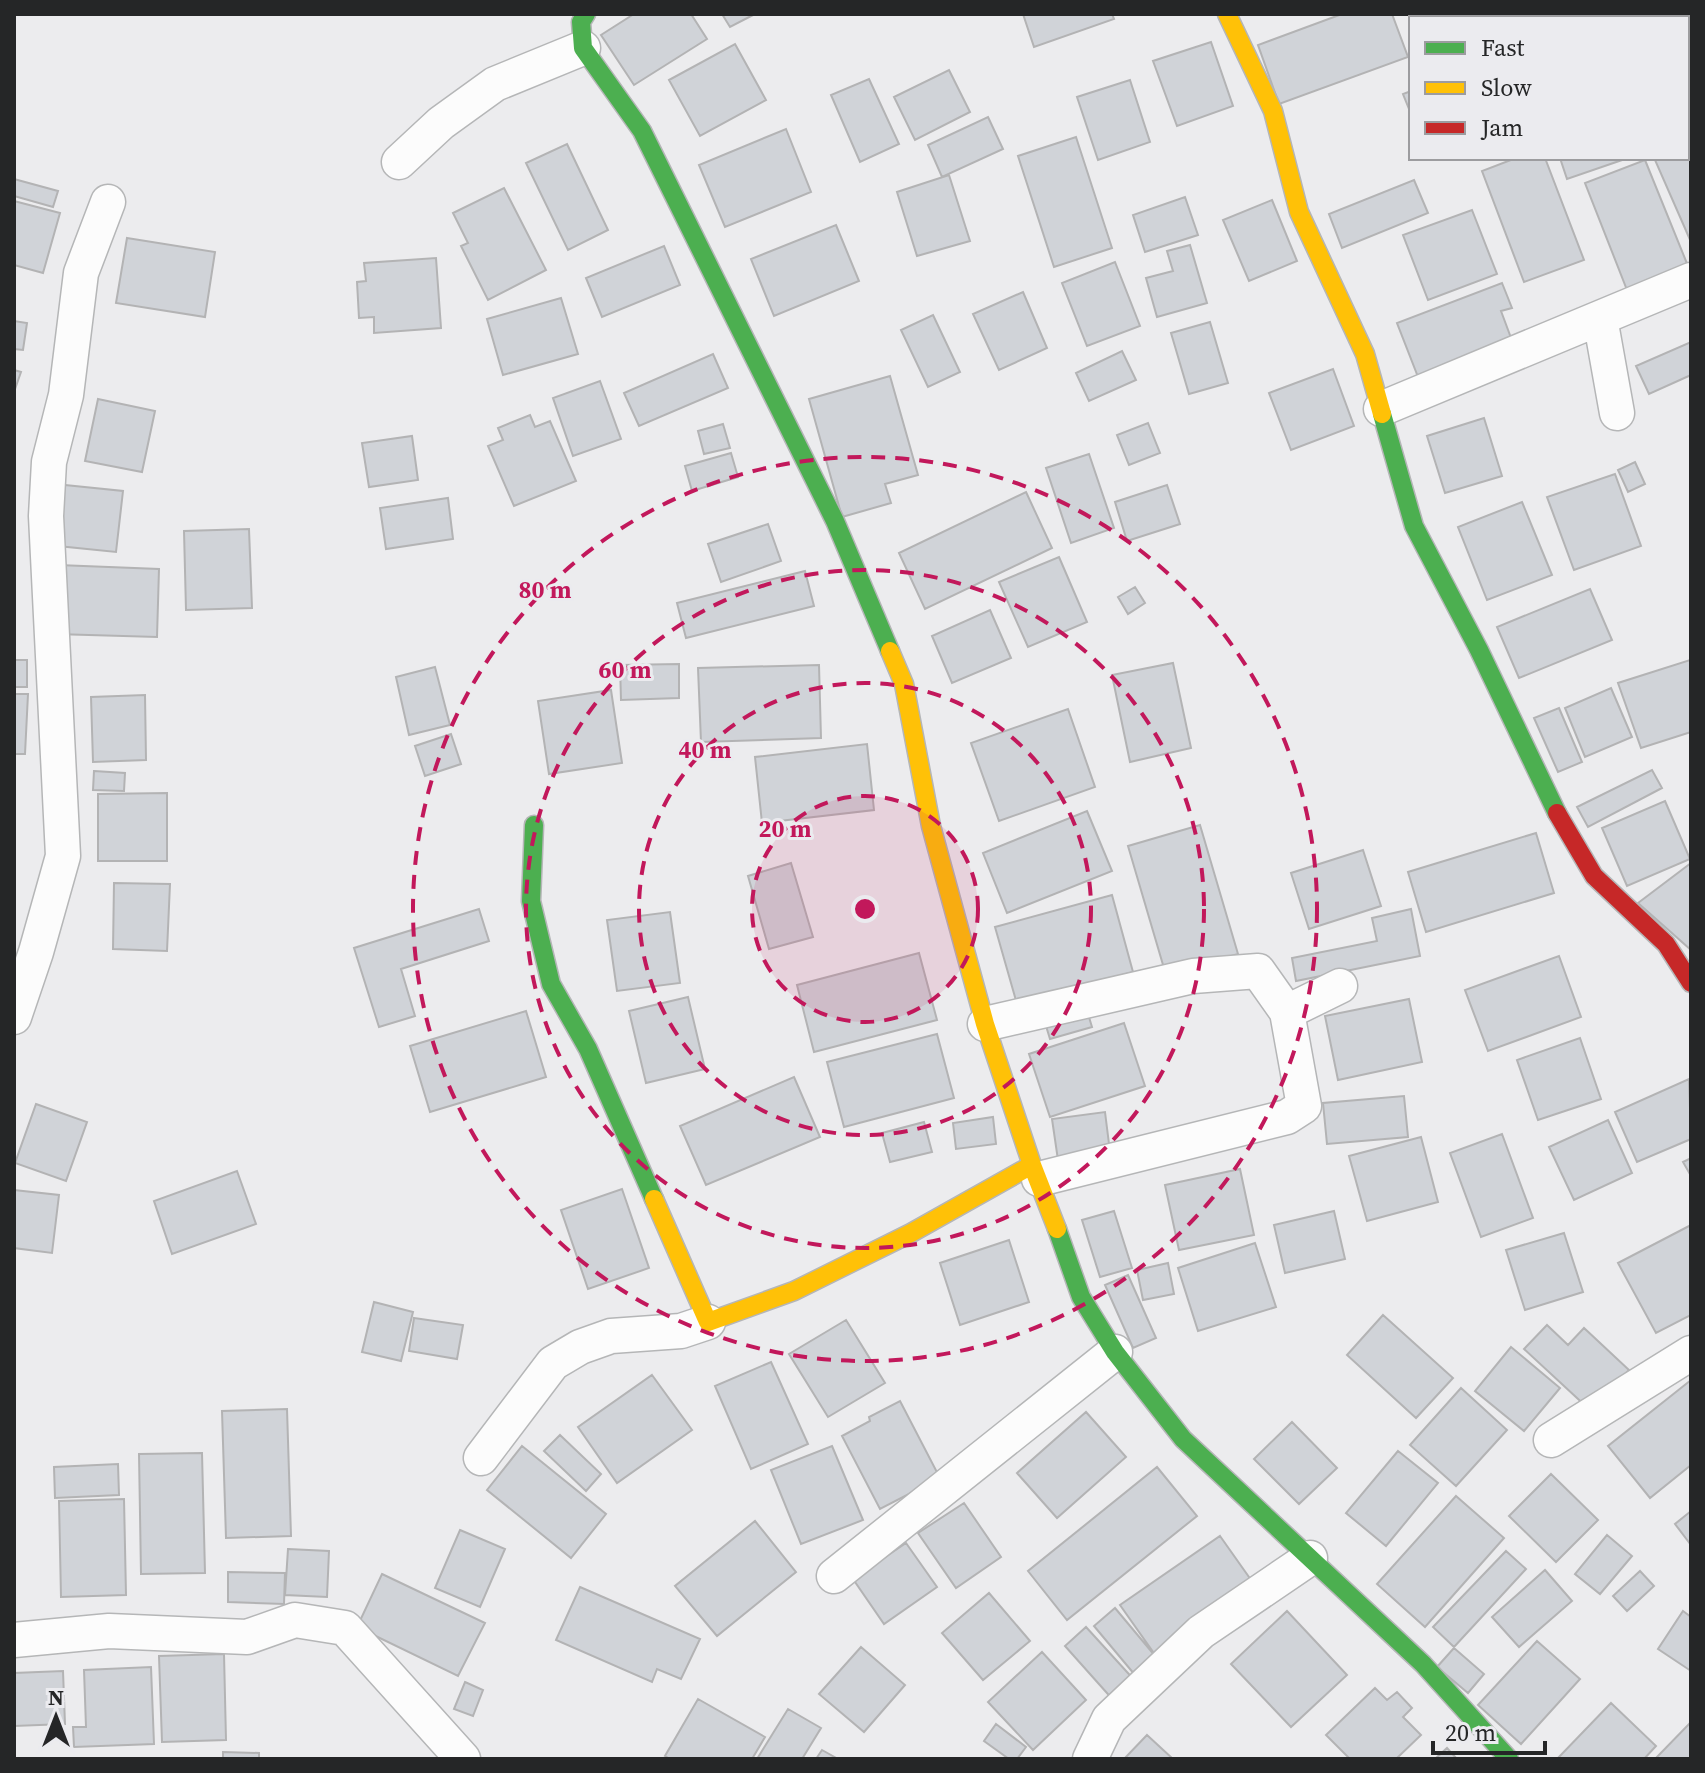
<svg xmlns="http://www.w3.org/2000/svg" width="1705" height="1773" font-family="'Source Serif 4',serif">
  <rect width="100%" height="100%" fill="#ececee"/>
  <path fill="#d0d3d8" stroke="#b3b3b4" stroke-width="2" d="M634 14H691L707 39 634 85 601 35Z
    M722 14H755L730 27Z
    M1023 14H1112L1114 19 1034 47Z
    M1342 14H1392L1408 57 1279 104 1258 45Z
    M1452 14H1506L1500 18H1454Z
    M1652 14H1681L1674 18H1654Z
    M1211 42 1233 106 1177 126 1153 61Z
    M735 44 766 100 700 136 669 80Z
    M949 70 970 112 915 140 894 97Z
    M869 79 899 144 860 162 831 95Z
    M1130 80 1150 142 1098 160 1077 97Z
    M1411 91V114L1403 94Z
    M988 117 1003 149 942 177 928 145Z
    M786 129 811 192 725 227 699 165Z
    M1076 137 1112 248 1054 267 1018 156Z
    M567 144 608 230 568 250 526 163Z
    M1691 144V242L1655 160 1687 158V145Z
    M1516 158H1545L1584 260 1524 282 1482 171Z
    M1560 158H1628L1567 179Z
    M1645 160 1688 266 1627 290 1585 183Z
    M949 175 970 241 917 256 897 192Z
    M14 179 58 191 53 207 14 196Z
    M1414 180 1428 213 1342 248 1329 214Z
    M504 188 546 270 488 300 461 246 468 243 453 213Z
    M1185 197 1198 235 1145 252 1133 215Z
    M1272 200 1297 261 1249 281 1223 220Z
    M14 201 60 213 43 273 14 265Z
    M1472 210 1497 274 1428 300 1403 235Z
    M836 225 859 281 774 316 751 259Z
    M127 238 215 252 205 317 116 303Z
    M1190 245 1207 303 1157 317 1146 278 1173 271 1167 251Z
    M664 246 680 285 602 317 586 278Z
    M436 258 441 328 374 333V317L359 318 357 282 366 281 364 263Z
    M1115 262 1140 326 1087 346 1062 283Z
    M1502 283 1512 308 1501 311 1514 346 1420 382 1397 323Z
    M1023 292 1047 348 999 370 973 314Z
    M561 298 578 354 503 375 487 319Z
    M933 315 960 372 928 387 901 330Z
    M14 321 27 323 23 350 14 349Z
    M1210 322 1228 383 1189 394 1171 333Z
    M1691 342V375L1649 394 1636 366Z
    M1122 351 1136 380 1089 401 1076 373Z
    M713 354 728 388 639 426 624 393Z
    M1333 369 1354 426 1291 450 1269 393Z
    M14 370 21 372 14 392Z
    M890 376 918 475 885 484 891 503 842 517 809 399Z
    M600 381 621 439 573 456 553 398Z
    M98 399 155 411 142 472 85 461Z
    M530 415 535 427 550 421 576 481 514 506 488 446 503 440 498 428Z
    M1484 418 1502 476 1445 493 1427 436Z
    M1148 423 1160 453 1129 465 1117 435Z
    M723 424 730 448 704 454 698 431Z
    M412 436 418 480 369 487 362 443Z
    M731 453 738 477 692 491 685 466Z
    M1089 454 1114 528 1071 543 1046 468Z
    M1635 462 1645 484 1628 492 1618 470Z
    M1615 474 1641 546 1574 570 1547 497Z
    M65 485 123 491 116 552 58 546Z
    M1167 485 1180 524 1127 541 1115 502Z
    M1026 492 1052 548 925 609 899 553Z
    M448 498 453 539 386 549 380 508Z
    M1522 502 1552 575 1487 600 1458 527Z
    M768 524 781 561 721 582 708 544Z
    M249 529 252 608 186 610 184 531Z
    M1059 557 1087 622 1028 647 999 582Z
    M58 565 159 569 157 637 55 634Z
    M805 571 814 606 686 638 677 603Z
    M1135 587 1145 603 1128 614 1118 597Z
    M1590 589 1612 640 1519 678 1497 627Z
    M990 610 1011 658 952 683 932 636Z
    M14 660H27V687H14Z
    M1690 660 1691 732 1641 748 1618 683Z
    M1173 663 1191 748 1130 762 1112 675Z
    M679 664V698L621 700 620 665Z
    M819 665 821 738 701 742 698 668Z
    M435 667 450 725 409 735 396 677Z
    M1611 688 1632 737 1585 757 1565 708Z
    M611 690 622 763 549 774 538 701Z
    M14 694H28L25 754H14Z
    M145 695 146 760 93 762 91 697Z
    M1559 708 1582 762 1558 772 1534 718Z
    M1068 709 1095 787 999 821 971 743Z
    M451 734 461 764 425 776 415 746Z
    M867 744 874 810 762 823 755 757Z
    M1652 770 1662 788 1588 827 1577 807Z
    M94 771 125 773 124 791 93 790Z
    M167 793V861H98V794Z
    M1665 801 1690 859 1627 886 1602 828Z
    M1087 811 1112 871 1007 913 983 853Z
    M1200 825 1238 954 1166 975 1128 846Z
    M1536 833 1554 893 1426 932 1408 872Z
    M1363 850 1381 906 1309 929 1291 873Z
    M791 863 813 937 769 949 748 876Z
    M1691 863V950L1638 903Z
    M114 883 170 884 167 951 113 949Z
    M1112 895 1133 972 1017 1004 995 927Z
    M479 909 489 941 401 969 415 1016 379 1027 354 948Z
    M1411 909 1420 956 1296 981 1292 958 1377 941 1372 918Z
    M670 912 680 983 617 991 607 920Z
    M919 953 937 1020 814 1052 797 985Z
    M1559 956 1581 1017 1488 1051 1465 990Z
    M688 997 705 1069 646 1083 629 1011Z
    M1409 999 1422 1062 1338 1080 1325 1016Z
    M1085 1004 1092 1027 1050 1039 1043 1016Z
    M526 1011 546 1077 430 1112 410 1046Z
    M1124 1023 1145 1086 1050 1117 1029 1054Z
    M937 1034 954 1098 844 1127 827 1062Z
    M1580 1038 1601 1099 1538 1120 1517 1060Z
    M794 1077 820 1137 706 1185 680 1126Z
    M1689 1079 1691 1139 1637 1162 1615 1112Z
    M1404 1096 1408 1137 1327 1144 1323 1103Z
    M36 1104 87 1122 66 1181 15 1163Z
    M1105 1112 1111 1160 1059 1167 1052 1119Z
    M993 1117 996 1144 956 1149 953 1123Z
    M1608 1120 1632 1173 1574 1200 1549 1147Z
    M924 1122 932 1152 890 1162 882 1133Z
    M1502 1134 1533 1218 1481 1237 1450 1153Z
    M1421 1137 1438 1202 1367 1221 1349 1156Z
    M1691 1158V1176L1683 1162Z
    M1240 1169 1254 1235 1179 1250 1165 1185Z
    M237 1171 256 1224 172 1254 154 1201Z
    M622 1189 649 1268 588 1289 561 1210Z
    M14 1190 59 1195 52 1253 14 1248Z
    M1114 1211 1132 1268 1100 1277 1082 1220Z
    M1334 1211 1345 1259 1285 1273 1274 1225Z
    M1691 1225V1315L1656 1333 1618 1263Z
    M1564 1233 1583 1292 1525 1310 1506 1250Z
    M1009 1240 1029 1302 960 1325 940 1263Z
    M1255 1243 1276 1307 1198 1331 1178 1268Z
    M1168 1263 1174 1294 1143 1300 1137 1270Z
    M1128 1275 1156 1338 1133 1348 1105 1285Z
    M374 1302 413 1312 401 1361 362 1352Z
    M1383 1315 1453 1378 1416 1418 1347 1355Z
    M414 1318 463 1325 457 1359 409 1351Z
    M846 1320 885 1383 828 1417 789 1354Z
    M1547 1325 1568 1345 1584 1328 1629 1370 1590 1410 1524 1349Z
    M1511 1347 1560 1388 1524 1431 1475 1391Z
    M771 1362 808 1444 751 1469 715 1386Z
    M652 1375 692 1430 617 1483 578 1427Z
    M1691 1380V1465L1650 1498 1608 1446Z
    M1461 1388 1507 1430 1456 1486 1410 1445Z
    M900 1401 940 1478 880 1509 842 1436 870 1421 869 1417Z
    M287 1409 291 1536 226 1538 222 1411Z
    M1086 1412 1126 1457 1057 1518 1017 1473Z
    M1292 1422 1337 1468 1299 1504 1254 1459Z
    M560 1435 601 1474 586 1491 544 1451Z
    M522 1446 606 1514 571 1558 487 1490Z
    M832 1446 863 1520 801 1544 771 1470Z
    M1398 1451 1438 1483 1386 1546 1346 1513Z
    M202 1453 205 1573 141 1574 139 1454Z
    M118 1464 119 1495 55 1498 54 1467Z
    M1157 1467 1197 1516 1067 1620 1028 1571Z
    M1551 1474 1598 1520 1556 1562 1509 1516Z
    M1456 1496 1504 1538 1425 1627 1377 1584Z
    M124 1499 126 1595 61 1597 59 1501Z
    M964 1503 1001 1557 956 1588 918 1533Z
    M1691 1511V1545L1675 1524Z
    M755 1521 796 1572 717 1636 675 1586Z
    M460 1530 505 1549 480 1607 435 1588Z
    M1607 1535 1632 1556 1600 1594 1575 1574Z
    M1220 1536 1256 1587 1156 1656 1120 1605Z
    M906 1543 937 1587 884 1624 853 1579Z
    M288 1549 329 1551 327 1597 285 1595Z
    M1506 1551 1526 1569 1454 1647 1433 1627Z
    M1545 1570 1572 1601 1519 1647 1492 1617Z
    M1640 1571 1654 1586 1627 1611 1613 1596Z
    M228 1572 285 1573 284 1604 228 1602Z
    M382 1574 485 1623 458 1676 357 1627Z
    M580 1587 700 1639 681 1679 657 1669 652 1682 556 1640Z
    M989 1593 1030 1641 983 1680 942 1633Z
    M1115 1608 1156 1657 1135 1675 1094 1626Z
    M1287 1611 1347 1675 1291 1727 1231 1664Z
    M1683 1611 1691 1617V1671L1658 1649Z
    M1086 1627 1137 1683 1115 1702 1065 1646Z
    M1537 1641 1580 1679 1521 1744 1478 1705Z
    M861 1647 905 1685 864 1732 819 1694Z
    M1454 1648 1484 1674 1468 1693 1437 1667Z
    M1042 1652 1086 1700 1033 1750 988 1702Z
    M224 1654 226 1740 162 1742 159 1656Z
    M151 1667 154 1744 74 1747 73 1727H86L84 1670Z
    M63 1671 65 1724 14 1726V1673Z
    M465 1682 483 1690 473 1716 454 1709Z
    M1375 1688 1387 1700 1397 1692 1412 1708 1403 1717 1421 1735 1396 1759H1350L1326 1735Z
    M698 1699 765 1737 752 1759H670L665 1756Z
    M1611 1703 1656 1746 1644 1759H1557Z
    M788 1709 821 1728 802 1759H757Z
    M1691 1722V1759H1655Z
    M996 1724 1026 1747 1017 1759H1009L984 1741Z
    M1147 1735 1173 1759H1124Z
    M1447 1748 1457 1759H1435Z
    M822 1750 838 1759H816Z
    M223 1752 259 1753V1759H223Z"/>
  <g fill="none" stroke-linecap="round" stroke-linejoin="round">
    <g stroke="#b5b6b7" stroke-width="37">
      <path id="street" d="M399 162 441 123 495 84 583 48
        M1600 318 1617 413
        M1381 409 1691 280
        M14 1017 36 952 63 856 46 516 49 462 66 395 81 273 108 202
        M985 1024 1193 976 1258 971 1287 1012
        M1039 1179 1287 1117 1304 1106 1287 1012 1340 986
        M1551 1440 1691 1353
        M481 1458 553 1363 580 1347 611 1336 681 1331 708 1322
        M834 1576 1115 1352
        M14 1640 109 1631 247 1637 295 1620 345 1628 463 1759
        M1090 1759 1109 1719 1201 1632 1310 1558"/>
    </g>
    <g stroke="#b5b6b7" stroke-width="21">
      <path id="fast" d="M586 14 581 22 583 48 642 131 835 521 890 651
        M1382 414 1414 526 1479 650 1557 813
        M534 825 531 901 551 984 588 1049 654 1199
        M1057 1229 1081 1297 1115 1352 1183 1439 1423 1664 1509 1759"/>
    </g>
    <g stroke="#b5b6b7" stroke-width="21">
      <path id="slow" d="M1227 14 1273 111 1299 212 1365 354 1382 414
        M890 651 904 684 931 826 985 1024 1032 1165 1057 1229
        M654 1199 708 1322 794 1291 911 1233 1032 1165"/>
    </g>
    <g stroke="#b5b6b7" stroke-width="21">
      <path id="jam" d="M1557 813 1594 876 1666 944 1691 983"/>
    </g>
    <use href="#street" stroke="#fcfcfc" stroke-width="34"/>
    <use href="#fast" stroke="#4caf50" stroke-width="18"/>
    <use href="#slow" stroke="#ffc107" stroke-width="18"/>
    <use href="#jam" stroke="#c62828" stroke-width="18"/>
  </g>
  <circle cx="865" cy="909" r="113" fill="#c2185b" fill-opacity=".12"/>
  <g fill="none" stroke="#c2185b" stroke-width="4" stroke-dasharray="14 10">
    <circle cx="865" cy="909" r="113"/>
    <circle cx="865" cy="909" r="226"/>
    <circle cx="865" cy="909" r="339"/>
    <circle cx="865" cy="909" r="452"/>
  </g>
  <circle cx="865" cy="909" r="12" fill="#c2185b" stroke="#ebebef" stroke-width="4"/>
  <g font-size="24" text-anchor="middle" font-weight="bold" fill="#c2185b" stroke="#ebebef" stroke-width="6" stroke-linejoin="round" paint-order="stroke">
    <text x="545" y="598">80 m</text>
    <text x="625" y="678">60 m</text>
    <text x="705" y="758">40 m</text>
    <text x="785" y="837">20 m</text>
  </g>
  <rect width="1705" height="1773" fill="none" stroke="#252627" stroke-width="32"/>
  <rect x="1409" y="16" width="280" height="144" fill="#ebebef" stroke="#9c9c9f" stroke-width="2"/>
  <rect x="1425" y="42" width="40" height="12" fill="#4caf50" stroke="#9c9c9f" stroke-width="2"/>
  <text x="1481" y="56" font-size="24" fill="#252627">Fast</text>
  <rect x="1425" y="82" width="40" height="12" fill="#ffc107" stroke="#9c9c9f" stroke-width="2"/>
  <text x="1481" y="96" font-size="24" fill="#252627">Slow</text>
  <rect x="1425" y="122" width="40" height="12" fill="#c62828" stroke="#9c9c9f" stroke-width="2"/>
  <text x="1481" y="136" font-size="24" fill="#252627">Jam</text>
  <g transform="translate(56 1717)" stroke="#ebebef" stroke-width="6" paint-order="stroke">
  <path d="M0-6L14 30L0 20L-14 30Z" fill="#252627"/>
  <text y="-12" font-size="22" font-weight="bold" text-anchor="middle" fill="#252627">N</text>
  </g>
  <path d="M1433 1741v12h112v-12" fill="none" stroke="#252627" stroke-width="4"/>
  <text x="1445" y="1741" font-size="24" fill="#252627" stroke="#ebebef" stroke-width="6" paint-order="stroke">20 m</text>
</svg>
